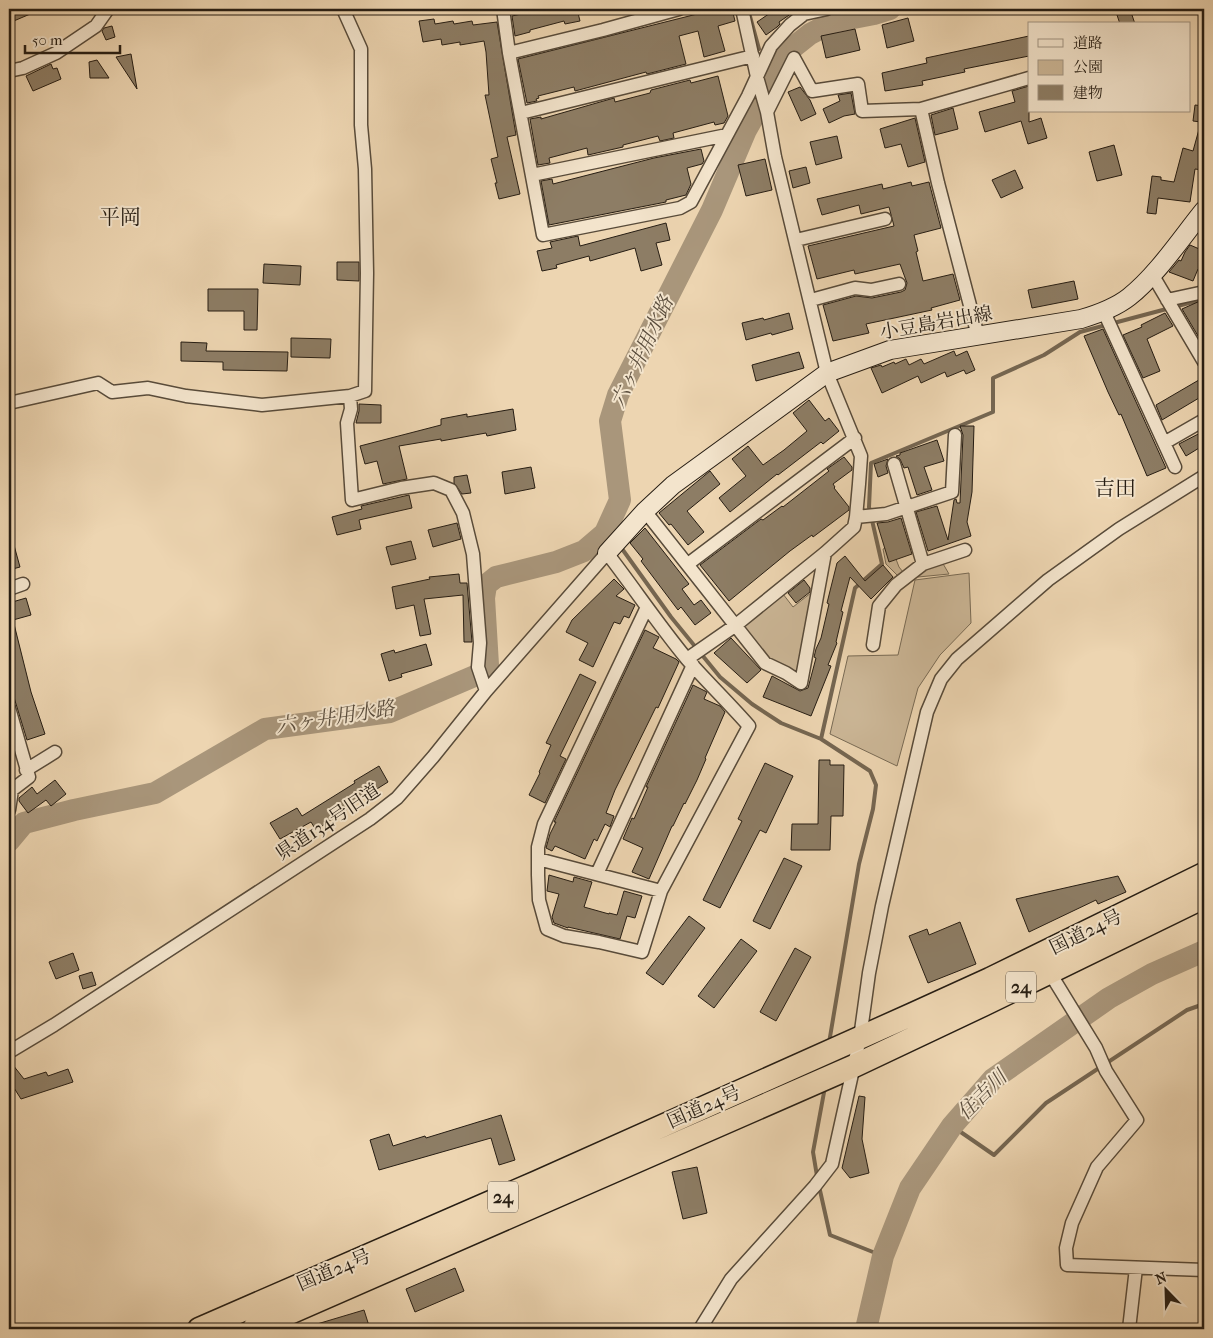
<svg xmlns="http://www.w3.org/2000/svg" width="1213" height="1338" font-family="'IM FELL French Canon','Noto Serif JP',serif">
  <rect width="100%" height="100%" fill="#edd5b1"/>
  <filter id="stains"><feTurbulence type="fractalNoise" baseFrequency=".004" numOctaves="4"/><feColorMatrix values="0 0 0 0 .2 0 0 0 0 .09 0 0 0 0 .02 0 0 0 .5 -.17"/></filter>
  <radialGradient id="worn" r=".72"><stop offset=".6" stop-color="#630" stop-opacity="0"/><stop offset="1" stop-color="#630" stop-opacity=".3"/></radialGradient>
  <path fill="#cbb696" stroke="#786a54" d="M891 546 899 567 903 572 898 576 886 564 883 549Z
    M942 562 949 574 918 577 927 568Z
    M969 573 971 623 940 655 918 688 897 766 830 734 848 656 898 655 915 580Z
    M816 589 799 673 794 674 768 659 744 629 745 623 783 594 793 607Z"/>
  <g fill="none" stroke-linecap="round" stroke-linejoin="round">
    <path stroke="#756651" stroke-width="4" d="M748 9 759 49
      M606 529 614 539
      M620 546 671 617 720 677 752 704 781 723 821 739 870 771 876 785 873 809 859 864 829 1043
      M821 739 855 588 882 564 869 507 871 463 993 412V378L1044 355 1080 332 1204 299
      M952 1126 994 1155 1046 1103 1187 1010 1204 1004
      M817 1176 813 1152 825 1087
      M819 1186 830 1235 883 1256"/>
    <path stroke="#a9967b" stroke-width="22" d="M9 841 24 823 74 810 155 793 265 729 390 712 484 672 488 665 484 598 486 585 496 577 556 562 584 551 605 533 620 500 610 421 618 395 712 210 746 130 772 84 786 53 810 34 833 22 874 14 890 9
      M866 1329 883 1256 910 1188 952 1126 993 1079 1109 998 1152 974 1204 951"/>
  </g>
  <path fill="#8d7d65" stroke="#261d13" d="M9 9H42L9 23Z
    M544 9H577L580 21 565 24 564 21 530 30V32L515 36 512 16Z
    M717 9H732L735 21 718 26 725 51 704 57 698 31 679 36 686 64 647 74 646 72 575 91 574 87 538 96 539 98 536 99 537 101 527 103 518 59Z
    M776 9H798L779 22 780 24 777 27 766 35 757 22Z
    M1115 9H1130L1135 24H1120Z
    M908 18 914 41 887 48 882 25Z
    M434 19 435 24 453 21 454 24 472 21 473 25 497 22 516 135 507 137 520 194 499 199 495 183H497L491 159 498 157 485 95H489L486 52 484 41 460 45V42L442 45 441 39 423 42 419 21Z
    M112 26 115 37 106 40 102 31 104 28Z
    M855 29 860 50 826 58 821 36Z
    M1029 36V56L964 69 965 72 922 81 923 85 885 91 882 73 927 63 926 58Z
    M131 54 137 89 116 57Z
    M97 60 109 78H90L89 62Z
    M51 64 53 69 57 68 61 79 33 91 26 76Z
    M718 76 728 116 724 123 715 125 714 122 673 133 674 138 660 141 658 136 623 145V147L588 155 587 148 549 158 550 163 538 165 530 119 541 117V119L614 98 615 102 650 93 651 90 690 80 691 83Z
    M1029 86V122L1041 118 1047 138 1028 144 1021 121 985 132 979 112 1015 102 1012 91Z
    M800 87 810 100 816 114 801 121 788 92Z
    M851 93 855 114 844 116 829 123 823 109 840 101 838 95Z
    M1195 105 1204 106V165L1203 170 1195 169 1190 202 1158 198 1156 214 1147 213 1152 176 1161 177V180L1174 182 1183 148 1193 151 1201 122 1193 121Z
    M953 108 958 129 935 135 931 115Z
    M915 118 925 162 908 167 901 144 885 148 880 129Z
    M837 136 842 158 816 165 810 142Z
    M1114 145 1122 175 1097 181 1089 152Z
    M701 149 704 161 702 164 687 168 691 184 686 195 666 200V202L549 225 541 181 552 179 553 184 654 158Z
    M765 159 772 190 746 196 738 165Z
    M806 167 810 183 793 188 789 171Z
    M1015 170 1023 188 1001 198 992 180Z
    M911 182 912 186 929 182 941 228 914 235 918 251 916 252 923 281 953 274 960 300 931 308 932 310 866 324 869 333 833 341 823 305 856 296 872 298 901 292 905 290 907 283 900 264 855 274 854 270 817 279 808 246 894 226 889 207 861 214 859 205 822 215 817 199 882 184 883 189Z
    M666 223 670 240 656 243 662 265 641 271 635 248 590 261 589 256 556 265 557 268 542 271 537 251 552 248 550 242 578 236 580 246Z
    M1190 245 1204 251V272L1198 269 1193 281 1169 272 1179 260 1181 261 1185 252Z
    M337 262H359V281L337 280Z
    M264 264 301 266 300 285 263 283Z
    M1074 281 1078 299 1032 308 1028 290Z
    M208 289H258L257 330H244V311H208Z
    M1200 301 1204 309V346L1182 309Z
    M789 313 793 329 772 335 771 333 746 340 742 323 763 318 764 320Z
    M1165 313 1173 326 1147 339 1160 371 1143 378 1123 335 1142 327 1141 325Z
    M1103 329 1166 468 1147 476 1121 414 1119 415 1108 392 1084 336Z
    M291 338 331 339 330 358 291 357Z
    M181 342 207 343 206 351 288 352 287 371 223 370V362L181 361Z
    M954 351 956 356 967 351 975 370 966 374 964 370 947 377 945 372 921 383 918 376 882 393 871 368 881 365 882 367 894 362 895 364 906 359 909 365 921 359 924 364Z
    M799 352 804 368 756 381 752 365Z
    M1204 377V395L1162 420 1156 405Z
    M809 400 825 421 829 418 839 431 823 444 821 442 778 475 777 474 730 512 719 498 746 476 732 459 748 446 763 465 784 450 807 431 793 413Z
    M359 404 381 405V423H356L359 411Z
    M513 409 516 430 487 436 486 433 441 441V439L399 446 407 479 383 484 377 461 365 464 360 446 441 425V419L467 414V417Z
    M960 426H974L972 492 967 522 971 536 928 551 916 512 937 506 948 540 954 500 956 499 957 503H960L963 435Z
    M1204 431V445L1186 456 1179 444Z
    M937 440 944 461 924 467 932 490 917 495 908 467 904 468 900 459 896 456 900 455V453Z
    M844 457 852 467V470L833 484 835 487 834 488 849 507V510L813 537 812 535 790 551 729 601 700 565 761 519 763 520 782 506 783 507 829 471 827 469Z
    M888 459 886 466 888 473 878 477 874 464Z
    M531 467 535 488 505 494 502 472Z
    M710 471 720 484 687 511 704 532 688 545 671 524 669 525 659 513Z
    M467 475 471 493 462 494 454 483V477Z
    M409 495 412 508 359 520 361 529 337 535 332 517 362 509 361 506Z
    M901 518 912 554 889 562 877 523 888 522Z
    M457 523 461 539 433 547 428 530Z
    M645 528 689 584 682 589 694 605 701 600 711 613 695 625 681 607 678 610 641 561 643 559 630 543Z
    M9 538H12L20 567 9 570Z
    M411 541 416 559 391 565 386 547Z
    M845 556 865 581 883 565 893 577 871 599 850 577 841 611 843 612 836 642 837 643 828 665 831 666 811 716 763 697 772 676 800 691 808 688 816 658 814 657 816 649 821 638 829 604 827 603 837 563Z
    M459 574 460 583H467L472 642H464L463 595 424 599 431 634 420 636 414 605 396 609 392 587 430 579 429 577Z
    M614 579 624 589 616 596 635 605 629 618 624 616 620 624 614 622 593 667 579 660 588 643 566 632 572 620Z
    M804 580 810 588V592L796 603 788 593Z
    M26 598 31 615 13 620 31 692 45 734 27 740 9 681V603Z
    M645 630 659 637 653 648 676 659 679 662 658 708 656 707 615 790 606 813 614 816 610 827 605 824 597 841 594 839 585 859 555 846 552 851 546 848 550 834 556 822H554Z
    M731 638 761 670 747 683 714 653Z
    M426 644 432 665 401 674 402 677 389 681 381 654 394 650 395 653Z
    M580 674 596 682 560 756 566 759 545 803 529 795 540 773 539 772 551 745 546 743Z
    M693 685 707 692 704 699 720 706 725 712 705 758 706 759 697 780 685 804 684 803 673 826H672L649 879 632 872 643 848 623 839 632 818 634 819 648 787H646Z
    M819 760H830V765H844L843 816H831L830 850H791L792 824H818Z
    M765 763 793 776 766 833 760 830 720 908 703 900 742 821 738 819Z
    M379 766 388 782 348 807 349 808 316 830 311 822 280 839 270 823 297 808 302 816 355 783 354 781Z
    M55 780 66 794 51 806 46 800 28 813 19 801V798L32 787 37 794Z
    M784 858 802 866 770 929 753 921Z
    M549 875 573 882 574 877 592 882 584 907 609 914V913L617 915 624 891 642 896 635 918 627 916 620 939 568 927V928L554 923 552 917 559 894 547 891Z
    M1118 876 1126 892 1098 904 1096 900 1029 932 1016 899Z
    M689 916 705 928 663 985 646 973Z
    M960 922 976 964 928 983 909 936 927 929 929 935Z
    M741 939 757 951 714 1008 698 996Z
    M795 948 811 957 776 1021 760 1012Z
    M73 953 79 970 56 979 49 962Z
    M92 972 96 985 83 989 79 976Z
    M9 1060 24 1079 46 1072 48 1076 68 1069 73 1082 21 1099 9 1080Z
    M859 1096 865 1097 862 1139 869 1173 850 1178 842 1168Z
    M501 1115 515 1160 499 1165 491 1138 379 1170 370 1140 389 1134 393 1146 425 1136 426 1138Z
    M697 1167 707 1213 683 1219 672 1172Z
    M455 1268 464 1291 415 1312 406 1289Z
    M364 1310 370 1329H308L307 1327Z"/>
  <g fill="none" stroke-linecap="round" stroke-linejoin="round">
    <g stroke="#584b3a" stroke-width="15">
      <path id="street" d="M503 9 509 53 543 235 680 208 691 202 748 96 771 46 790 25 804 14 827 9
        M509 53 603 30 679 9
        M9 71 23 68 56 53 96 26 108 9
        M921 109 938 183 978 336
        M767 112 794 58 812 91 858 84 862 111 921 109 1029 78
        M521 113 753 56
        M532 175 727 135
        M796 240 885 219
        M1152 274 1204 362
        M811 300 855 288 871 290 899 284
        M1167 300 1204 292
        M1104 312 1175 467
        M350 396 351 409 347 423 352 500 401 488 434 483 451 490 463 513 473 554 480 643 478 667 486 691
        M9 403 98 383 112 392 148 388 186 396 262 405 350 396 365 391 367 273 365 169 361 125V49L343 9
        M1164 443 1204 420
        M645 511 765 663 786 673 801 683 825 553
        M856 517 886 514 952 492 955 435
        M688 564 855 438
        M923 564 965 550
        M9 589 23 584
        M873 645 879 606 896 585 923 564 894 464
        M687 659 736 625 825 553 854 527 856 517 859 484 861 456 827 373 775 157 767 112 757 77 742 9
        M9 708 29 777 12 790 9 810
        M26 770 55 752
        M538 859 661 891
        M597 874 693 665
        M1050 973 1096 1048 1106 1071 1137 1120 1097 1167 1072 1223 1066 1248 1067 1265 1204 1270
        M9 1052 54 1025 370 819 397 798 433 757 486 691 607 553C634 588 658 624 686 658 706 681 729 703 749 726L661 891 642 952 599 942 564 936 547 929 539 900 538 875V847L544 824 647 607
        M700 1329 731 1279 815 1186 832 1164 860 1038 869 973 882 906 927 712 941 679 957 659 1048 580 1119 529 1204 476
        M1129 1329 1136 1268"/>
    </g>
    <g stroke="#261d13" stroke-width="20">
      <path id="secondary" d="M607 553 645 511 673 485 827 373 890 350 1081 319C1098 314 1115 308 1129 297 1157 275 1182 237 1204 210"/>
    </g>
    <g stroke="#261d13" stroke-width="25">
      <path id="highway" d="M199 1329 537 1182 913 1014 990 979 1204 874
        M253 1329 854 1066 983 1005 1204 897"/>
    </g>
    <use href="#street" stroke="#f3e4cc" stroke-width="12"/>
    <use href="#secondary" stroke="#f3e4cc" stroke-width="18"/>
    <use href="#highway" stroke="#edd5b1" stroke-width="22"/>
  </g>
  <g text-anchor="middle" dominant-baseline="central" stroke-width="4" stroke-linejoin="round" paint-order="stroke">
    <g fill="#f3e4cc" stroke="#64594a" stroke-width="1">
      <rect x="1006" y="971.5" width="30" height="31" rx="4"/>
      <rect x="488" y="1181.5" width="30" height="31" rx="4"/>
    </g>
    <g font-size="18" font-weight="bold" fill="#261d13">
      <text x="1021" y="987">24</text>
      <text x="503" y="1197">24</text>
    </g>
    <g font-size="19" fill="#261d13" stroke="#f3e4cc">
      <text transform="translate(936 323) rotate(-10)">小豆島岩出線</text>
      <text transform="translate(328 822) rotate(-34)">県道134号旧道</text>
      <text transform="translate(1086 932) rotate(-26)">国道24号</text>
      <text transform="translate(704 1107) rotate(-24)">国道24号</text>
      <text transform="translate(334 1270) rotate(-23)">国道24号</text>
    </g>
    <g font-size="20" font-style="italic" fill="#5a4d3d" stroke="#f3e4cc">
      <text transform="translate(642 352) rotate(-65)">六ヶ井用水路</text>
      <text transform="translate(335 717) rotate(-9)">六ヶ井用水路</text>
      <text transform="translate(982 1095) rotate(-45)">住吉川</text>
    </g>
    <g font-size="21" fill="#261d13" stroke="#f3e4cc">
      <text x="120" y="217">平岡</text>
      <text x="1115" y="488">吉田</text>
    </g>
  </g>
  <rect width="1213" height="1338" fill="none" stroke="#edd5b1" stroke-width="30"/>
  <rect x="10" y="10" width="1193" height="1318" fill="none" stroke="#261d13" stroke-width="2.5"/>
  <rect x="15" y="15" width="1183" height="1308" fill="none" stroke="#261d13"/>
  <rect x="1028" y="22" width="162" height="90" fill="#f3e4cc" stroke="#a19482"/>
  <rect x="1038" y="39" width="25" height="8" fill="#f3e4cc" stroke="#a19482"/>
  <text x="1073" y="48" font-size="15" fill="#261d13">道路</text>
  <rect x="1038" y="60" width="25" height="15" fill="#cbb696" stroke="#a19482"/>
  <text x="1073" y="72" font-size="15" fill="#261d13">公園</text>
  <rect x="1038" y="85" width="25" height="15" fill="#8d7d65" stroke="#a19482"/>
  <text x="1073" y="98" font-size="15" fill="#261d13">建物</text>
  <g transform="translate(1166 1290) rotate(337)" stroke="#f3e4cc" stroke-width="4" paint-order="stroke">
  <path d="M0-4L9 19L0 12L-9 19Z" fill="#261d13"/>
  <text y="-8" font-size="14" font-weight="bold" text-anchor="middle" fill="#261d13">N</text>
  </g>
  <path d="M25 45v8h95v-8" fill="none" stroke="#261d13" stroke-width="2.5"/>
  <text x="32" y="45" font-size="15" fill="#261d13" stroke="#f3e4cc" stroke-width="4" paint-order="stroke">50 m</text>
  <rect width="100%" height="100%" filter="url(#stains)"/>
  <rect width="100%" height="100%" fill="url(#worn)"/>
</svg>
